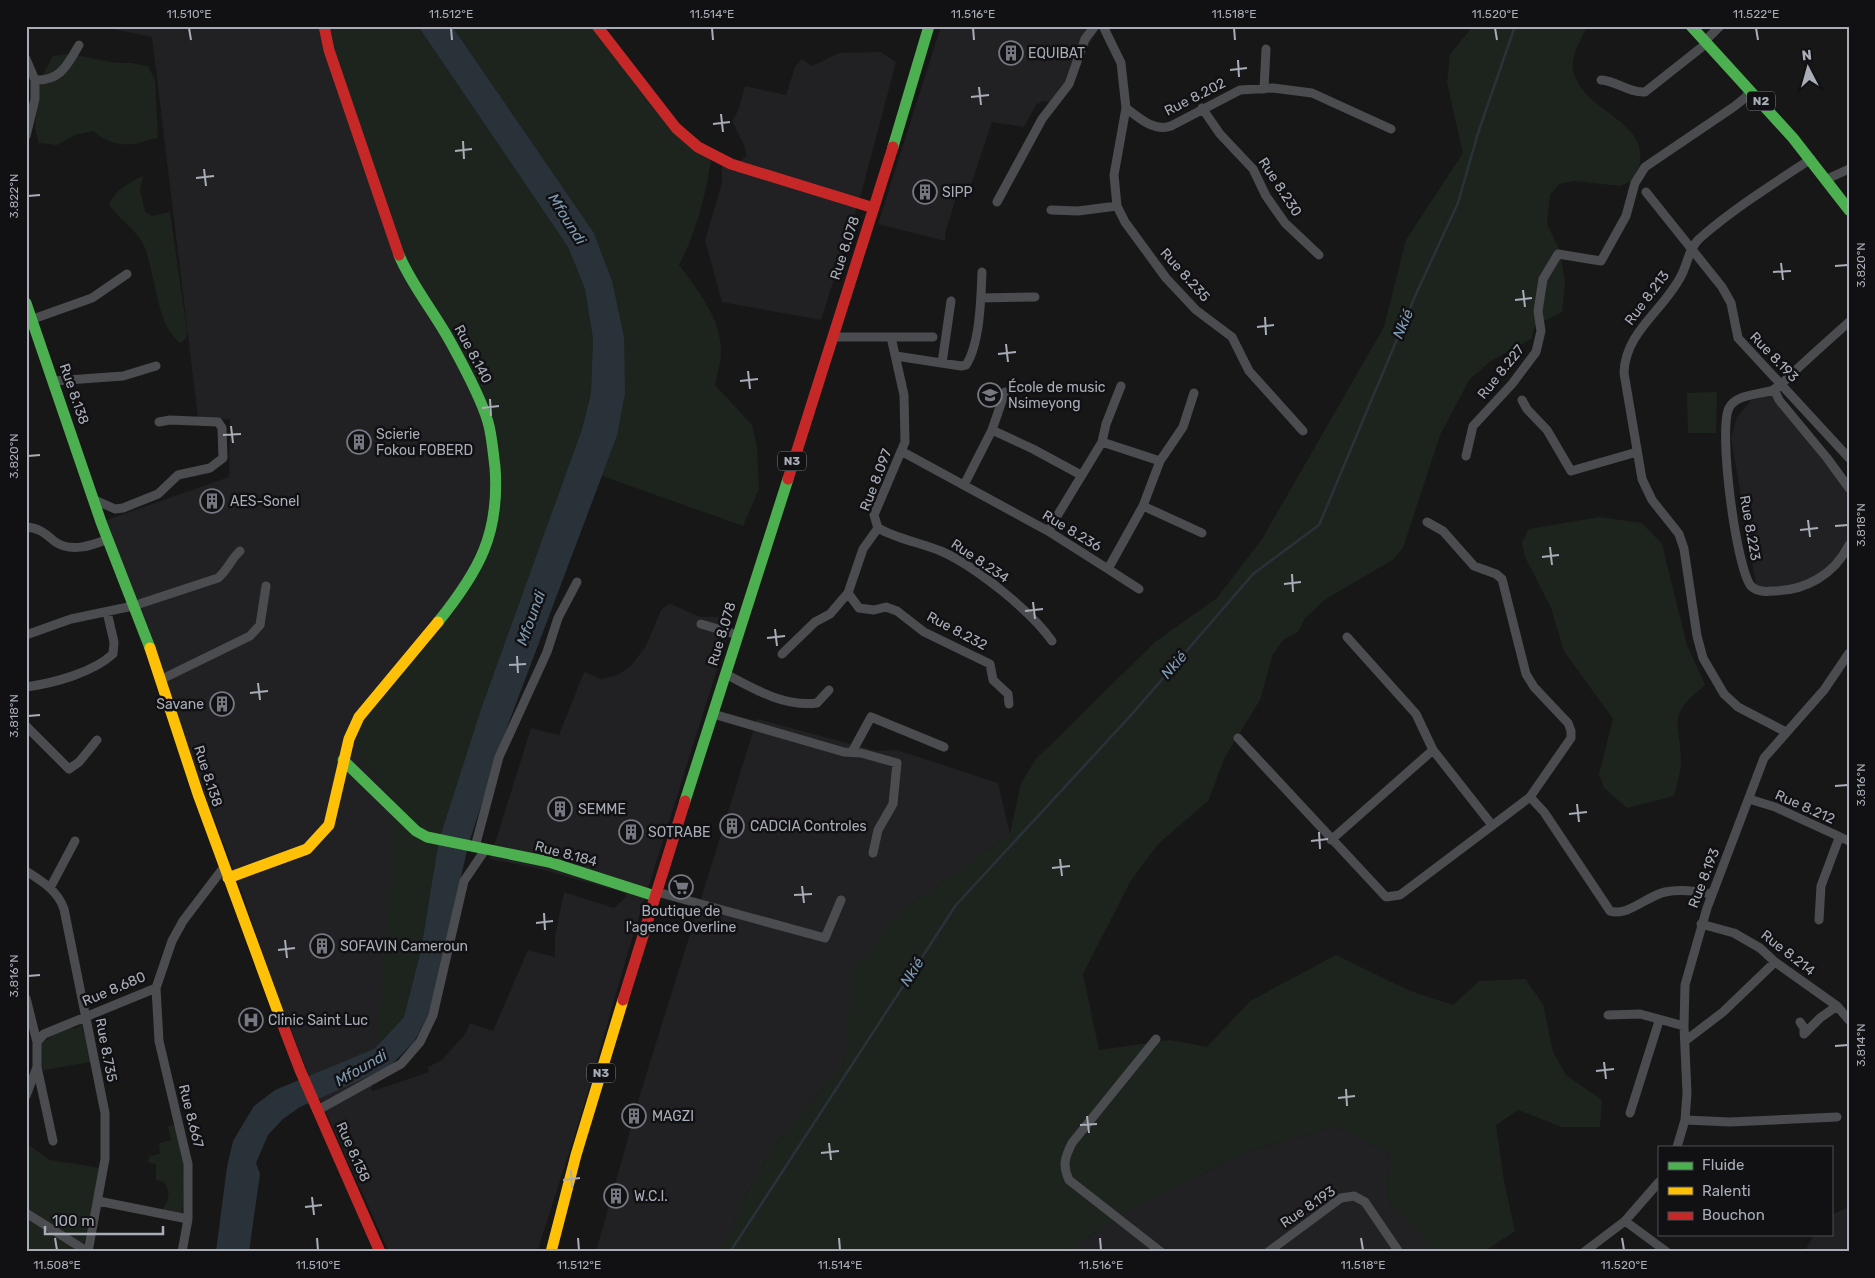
<svg xmlns="http://www.w3.org/2000/svg" width="1875" height="1278" font-family="Rubik,sans-serif">
  <rect width="100%" height="100%" fill="#171717"/>
  <path fill="#212123" d="M98 26H324L477 396 496 484 484 551 360 760 391 797 394 849 392 891 380 1006V1042L378 1064 371 1089 373 1091 429 1072 428 1068H426L442 1060 465 1034 470 1023 493 1031 528 950 555 957V937L564 892 614 908 626 897V894L622 892 540 869 490 859 531 728 559 735 584 672 602 679 617 675 630 667 646 646 661 610 667 605 671 604 700 617H719L732 622 631 942 580 1119 537 1252H389L307 1071 276 991 239 884 101 522 229 477 230 419 198 418 152 37Z
    M941 26H1100L1078 64 1051 102 1043 101 1036 105 1024 127 992 122 972 182 969 187 958 191 945 234V241L878 224Z
    M881 52 896 62 861 194 821 320 722 302 705 240 722 183V165L742 160 746 156 745 147 732 121 738 111 745 86 786 95 795 67 802 59 812 66 839 53Z
    M1772 395 1847 485 1849 539 1837 558 1818 579 1800 586 1757 590 1731 438 1737 417 1753 398Z
    M757 719 877 751 897 750 998 783 1010 834 900 912 853 974 844 1064 775 1145 743 1200 732 1231 716 1252H596L642 1088Z
    M1336 1126 1390 1154 1387 1199 1438 1252H1065L1133 1208 1249 1151Z
    M1849 1207V1252H1804L1815 1234H1831V1215Z"/>
  <path fill="#1d241e" d="M324 26H418L568 247 585 289 593 339 591 393 582 429 481 709 439 840 421 950 404 1017 380 1042V1006L393 856 391 797 360 760 357 743 359 717 464 590 495 519 488 421 400 257Z
    M452 26H600L652 99 712 155C706 194 697 230 679 265 697 289 721 318 721 351 721 362 717 374 715 385L752 425 757 446 759 489 743 526 602 476 617 436 612 281 594 233Z
    M1473 26H1587C1582 38 1570 57 1573 70 1584 118 1663 119 1634 180L1620 186 1574 181 1559 184 1550 195 1547 224 1560 251 1565 282 1562 312 1535 326 1531 339 1491 361 1469 380 1440 435 1403 548 1394 559 1326 599 1305 618 1298 632 1283 640 1273 654 1260 700 1225 757 1208 801 1158 844 1130 882 1083 974 1099 1050 1170 1040 1207 1047 1250 1001 1336 955 1410 991 1453 1005 1479 981 1525 979 1543 1004 1553 1052 1566 1075 1602 1100 1600 1127H1562L1518 1110 1496 1125 1504 1181 1515 1231 1485 1251 1438 1252 1387 1199 1390 1154 1336 1126 1249 1151 1133 1208 1065 1252H716L732 1231 743 1200 775 1145 844 1064 852 974 900 912 1010 834 1021 783 1036 759 1155 642 1217 598 1262 539 1384 327 1406 240 1463 153 1447 83 1450 54Z
    M70 54 116 63H131L148 66 155 80 158 138C149 139 142 143 134 144 118 146 105 141 93 131L75 135 57 145 39 143 35 129 37 86 53 56Z
    M143 176 140 190 145 212 152 216 170 212 187 331 186 338 181 343C157 329 155 273 145 248 137 229 120 221 109 204 115 190 130 182 143 176Z
    M1717 392 1716 433H1688L1687 393Z
    M1599 517 1642 523 1662 544 1687 645 1705 685C1666 718 1680 717 1681 762 1681 773 1676 786 1674 796L1627 808 1604 788 1599 774 1613 719 1564 651 1551 608 1525 557 1522 543 1529 529Z
    M81 1021 91 1062 43 1070 40 1060 41 1044 53 1034 72 1024 73 1029 79 1027Z
    M174 1125C187 1152 184 1186 182 1216L179 1219 162 1218 160 1214C167 1204 173 1193 164 1182L156 1180V1164L149 1163 148 1160 150 1156 160 1154 159 1143 171 1140 168 1126Z
    M26 1143 50 1160 100 1168 84 1245 80 1252H26Z"/>
  <path fill="#2a3239" d="M418 26H452L594 233 612 281 624 337 625 393 617 436 503 738 468 846 431 1009 414 1042 388 1068 300 1107 283 1119 268 1135 256 1163 260 1174 249 1252H216L227 1167 233 1141 254 1106 275 1090 374 1049 404 1017 421 950 439 840 481 709 582 429 591 393 593 339 585 289 568 247Z"/>
  <g fill="none" stroke-linecap="round" stroke-linejoin="round">
    <path stroke="#2a3239" stroke-width="2.5" d="M730 1252 956 905 1133 713 1253 574 1319 525 1416 294 1458 203 1478 133 1515 26"/>
    <path stroke="#4b4c50" stroke-width="9" d="M1103 26 1121 63 1126 108C1139 118 1154 132 1171 126L1240 90 1273 88 1312 93 1391 129
      M1705 41 1720 26
      M26 59 35 80V99L26 136
      M35 80C61 81 67 65 79 45
      M1601 80C1617 81 1629 93 1645 92L1707 43
      M1264 89 1266 49
      M1126 108 1114 175 1117 206 1125 222 1166 278 1196 310 1232 337 1249 371 1303 431
      M1202 108 1220 134 1253 169 1266 196 1285 223 1319 255
      M1827 179 1849 169
      M1646 192 1722 287 1731 303 1738 338 1849 458
      M997 202 1042 119 1069 84 1085 39 1095 26
      M1051 210 1078 211 1117 206
      M981 298 1035 297
      M33 319 92 298 127 274
      M1849 322C1831 338 1813 354 1796 370 1789 376 1781 386 1773 390 1759 395 1736 394 1729 408 1718 429 1736 568 1751 586 1757 592 1765 592 1772 591 1805 591 1834 575 1849 545
      M891 337H933
      M896 356 961 366 966 365C980 344 981 298 982 272
      M942 363 951 301
      M54 381 123 376 156 366
      M1774 389 1779 400 1827 458 1849 488
      M1522 400 1527 409 1547 430 1571 471 1637 452
      M992 430 1033 449 1081 475
      M1102 442 1106 424 1121 386
      M901 451 1048 531 1108 569 1143 506 1160 461 1183 427 1194 393
      M1466 456 1473 426 1512 384 1536 352 1541 331 1538 311 1543 279 1558 254 1601 261 1626 216 1635 183 1645 167 1735 106 1746 97 1750 90
      M964 485 992 430 1005 392
      M95 500 115 509 123 508 158 494 178 475 210 468 223 458 222 428 218 422 170 420 159 422
      M1143 506 1202 533
      M1427 522 1443 531 1474 566 1496 574 1502 579 1526 674 1534 687 1568 723 1571 731V738L1530 797
      M26 527C39 528 45 533 54 541 70 553 91 546 108 539
      M878 528C897 539 922 543 943 552 976 567 1031 611 1052 641
      M1048 531 1102 442 1160 461
      M1108 569 1139 589
      M848 593 859 608 874 610 886 607 897 611 924 632 990 664 993 680 1008 694 1009 704
      M701 624 738 635
      M26 635 71 619 133 606 218 578C227 571 231 559 240 551
      M1347 637 1416 714 1433 750 1492 825
      M782 654 815 622 830 614 848 593 863 549 878 528 874 515 905 442 904 395 891 337H833
      M726 674C754 689 784 707 817 703L829 690
      M162 679 250 636 260 625 266 586
      M26 687C54 683 92 673 113 654L114 642 107 612
      M713 714 844 752 861 753 897 763 893 804 878 830 873 853
      M26 726 69 769 79 762 97 740
      M1786 732 1738 707 1724 694 1703 658 1697 636 1684 549 1679 534 1652 500 1642 479 1624 373C1625 332 1664 310 1681 276 1688 263 1688 250 1699 239 1733 209 1773 184 1811 159
      M1238 738 1386 897 1400 895 1530 797 1544 812 1610 911C1627 917 1647 896 1665 892 1680 889 1697 891 1712 894
      M852 752 871 717 944 747
      M1749 799 1775 807 1849 841
      M1331 840 1433 750
      M475 847 499 757 547 652 558 618 577 582
      M26 871C42 881 58 891 64 909L105 1113V1159L88 1252
      M50 888 75 841
      M657 892 825 938 841 900
      M1819 920 1821 886 1839 838
      M1701 924 1734 933 1760 948 1775 962 1837 1006 1849 1020
      M156 988 159 1041 188 1164V1219L182 1252
      M26 998 37 1042
      M1608 1015 1640 1014 1684 1026
      M1800 1022 1804 1028V1034L1820 1018 1837 1006
      M1156 1039 1072 1143C1065 1157 1062 1165 1069 1180L1161 1252
      M1685 1041 1723 1012 1775 962
      M37 1067 53 1141
      M26 1096 37 1067V1042L44 1034 156 988 172 941 183 921 224 867
      M318 1110 401 1064 420 1042 433 1015 464 881 485 850
      M1630 1113 1659 1021
      M1685 1120 1730 1122 1837 1117
      M1677 1147 1685 1120 1687 1093 1684 1026 1685 985 1707 908 1764 758 1824 690 1849 653
      M98 1201 188 1219
      M26 1213 88 1252
      M1625 1221 1667 1252
      M1268 1252 1341 1198 1354 1196 1365 1202 1399 1252
      M1584 1252 1625 1221 1659 1182"/>
    <path stroke="#4caf50" stroke-width="11" d="M1691 26 1793 138 1849 210
      M893 147 929 26
      M399 255C412 286 435 313 451 343 462 363 482 401 488 422 492 436 493 452 495 467 500 534 479 571 438 622
      M26 303 101 522 150 648
      M343 760 416 831 427 837 549 862 655 896
      M685 801 788 479"/>
    <path stroke="#ffc107" stroke-width="11" d="M150 648 198 794 282 1023
      M228 878 307 849 329 825 349 739 359 717 438 622
      M551 1252 576 1155 623 1000"/>
    <path stroke="#c62828" stroke-width="11" d="M324 26 329 50 399 255
      M597 26 676 128 698 147 731 164 874 208
      M788 479 893 147
      M623 1000 685 801
      M282 1023 300 1070 380 1252"/>
  </g>
  <path fill="none" stroke="#a8adb8" stroke-width="2" d="M189 28 191 40M451 28 452 40M712 28 713 40M973 28 974 40M1234 28 1235 40M1495 28 1497 40M1756 28 1758 40M1238 60 1239 77M1230 70 1247 68M979 87 981 105M971 97 989 95M721 114 723 132M713 124 730 122M463 141 464 159M455 151 472 149M204 169 206 186M196 178 214 176M28 196 40 195M1781 263 1783 280M1835 266 1848 265M1773 272 1791 271M1523 290 1525 307M1515 300 1532 298M1265 317 1266 335M1257 327 1274 325M1006 344 1008 362M998 354 1016 352M748 371 750 389M740 381 758 379M490 399 491 416M482 408 499 406M231 426 233 443M223 435 241 434M28 456 40 455M1808 520 1810 537M1835 526 1848 525M1800 530 1818 528M1550 547 1552 565M1542 557 1559 555M1292 574 1293 592M1284 584 1301 582M1033 602 1035 619M1025 611 1043 609M775 629 777 646M767 638 785 636M517 656 518 673M509 665 526 664M258 683 260 700M250 693 268 691M28 716 40 715M1835 786 1848 785M1577 804 1579 822M1569 814 1587 812M1319 832 1320 849M1311 841 1328 839M1060 859 1062 876M1052 868 1070 866M802 886 804 903M794 895 812 894M544 913 545 930M536 923 553 921M285 940 287 958M278 950 295 948M28 976 40 975M1835 1046 1848 1045M1604 1062 1606 1079M1596 1071 1614 1069M1346 1089 1347 1106M1338 1098 1355 1096M1087 1116 1089 1133M1080 1125 1097 1124M829 1143 831 1160M821 1153 839 1151M571 1170 572 1188M563 1180 580 1178M312 1197 314 1215M305 1207 322 1205M55 1238 57 1250M317 1238 318 1250M578 1238 579 1250M839 1238 840 1250M1100 1238 1101 1250M1361 1238 1363 1250M1622 1238 1624 1250"/>
  <defs>
    <g id="building-ring" transform="scale(1.25)"><circle r="9.5" fill="#111113" stroke="#757880" stroke-width="1.5"/><path d="M-4-6H4V6H1V3H-1V6H-4ZM-2.5-4.3h1.7v1.8h-1.7ZM.8-4.3h1.7v1.8H.8ZM-2.5-1h1.7V.8h-1.7ZM.8-1h1.7V.8H.8Z" fill="#757880"/></g>
    <g id="school-ring" transform="scale(1.25)"><circle r="9.5" fill="#111113" stroke="#757880" stroke-width="1.5"/><path d="M0-5L7-2L0 1L-7-2ZM-4 1L0 2.5L4 1V4Q0 6-4 4Z" fill="#757880"/></g>
    <g id="supermarket-ring" transform="scale(1.25)"><circle r="9.5" fill="#111113" stroke="#757880" stroke-width="1.5"/><path d="M-6-5.5h2.5l.6 2H6L4.5 2H-2.5L-4.4-4H-6ZM-1.5 3.2a1.3 1.3 0 1 0 .1 0ZM3 3.2a1.3 1.3 0 1 0 .1 0Z" fill="#757880"/></g>
    <g id="hospital-ring" transform="scale(1.25)"><circle r="9.5" fill="#111113" stroke="#757880" stroke-width="1.5"/><path d="M-5-5h3v3.5h4V-5h3V5h-3V1.5h-4V5h-3Z" fill="#757880"/></g>
  </defs>
  <g fill-rule="evenodd">
    <use href="#building-ring" x="1011" y="53"/>
    <use href="#building-ring" x="925" y="192"/>
    <use href="#school-ring" x="990" y="395"/>
    <use href="#building-ring" x="359" y="442"/>
    <use href="#building-ring" x="212" y="501"/>
    <use href="#building-ring" x="222" y="704"/>
    <use href="#building-ring" x="560" y="809"/>
    <use href="#building-ring" x="732" y="826"/>
    <use href="#building-ring" x="631" y="832"/>
    <use href="#supermarket-ring" x="681" y="887"/>
    <use href="#building-ring" x="322" y="946"/>
    <use href="#hospital-ring" x="251" y="1020"/>
    <use href="#building-ring" x="634" y="1116"/>
    <use href="#building-ring" x="616" y="1196"/>
  </g>
  <g text-anchor="middle" dominant-baseline="central" stroke-width="5" stroke-linejoin="round" paint-order="stroke">
    <g fill="#111113" stroke="#7b7e86" stroke-width="1">
      <rect x="1747" y="91.5" width="28" height="19" rx="4"/>
      <rect x="778" y="451.5" width="28" height="19" rx="4"/>
      <rect x="587" y="1063.5" width="28" height="19" rx="4"/>
    </g>
    <g font-size="12" font-weight="bold" fill="#a8adb8">
      <text x="1761" y="101">N2</text>
      <text x="792" y="461">N3</text>
      <text x="601" y="1073">N3</text>
    </g>
    <g font-size="14" fill="#a8adb8" stroke="#111113" text-anchor="start">
      <text x="1028" y="53">EQUIBAT</text>
      <text x="942" y="192">SIPP</text>
      <text x="1008" y="387">École de music<tspan x="1008" dy="16">Nsimeyong</tspan></text>
      <text x="376" y="434">Scierie<tspan x="376" dy="16">Fokou FOBERD</tspan></text>
      <text x="230" y="501">AES-Sonel</text>
      <text x="204" y="704" text-anchor="end">Savane</text>
      <text x="578" y="809">SEMME</text>
      <text x="750" y="826">CADCIA Controles</text>
      <text x="648" y="832">SOTRABE</text>
      <text x="681" y="911" text-anchor="middle">Boutique de<tspan x="681" dy="16">l'agence Overline</tspan></text>
      <text x="340" y="946">SOFAVIN Cameroun</text>
      <text x="268" y="1020">Clinic Saint Luc</text>
      <text x="652" y="1116">MAGZI</text>
      <text x="634" y="1196">W.C.I.</text>
    </g>
    <g font-size="14" fill="#a8adb8" stroke="#111113">
      <text transform="translate(1195 97) rotate(-27)">Rue 8.202</text>
      <text transform="translate(1280 187) rotate(57)">Rue 8.230</text>
      <text transform="translate(845 248) rotate(-72)">Rue 8.078</text>
      <text transform="translate(1185 275) rotate(48)">Rue 8.235</text>
      <text transform="translate(1647 298) rotate(-53)">Rue 8.213</text>
      <text transform="translate(473 354) rotate(62)">Rue 8.140</text>
      <text transform="translate(1774 357) rotate(46)">Rue 8.193</text>
      <text transform="translate(1501 372) rotate(-51)">Rue 8.227</text>
      <text transform="translate(74 394) rotate(71)">Rue 8.138</text>
      <text transform="translate(876 480) rotate(-69)">Rue 8.097</text>
      <text transform="translate(1750 528) rotate(80)">Rue 8.223</text>
      <text transform="translate(1072 531) rotate(31)">Rue 8.236</text>
      <text transform="translate(980 561) rotate(34)">Rue 8.234</text>
      <text transform="translate(957 631) rotate(28)">Rue 8.232</text>
      <text transform="translate(722 634) rotate(-73)">Rue 8.078</text>
      <text transform="translate(208 776) rotate(72)">Rue 8.138</text>
      <text transform="translate(1805 807) rotate(24)">Rue 8.212</text>
      <text transform="translate(566 854) rotate(15)">Rue 8.184</text>
      <text transform="translate(1704 878) rotate(-69)">Rue 8.193</text>
      <text transform="translate(1788 953) rotate(38)">Rue 8.214</text>
      <text transform="translate(114 989) rotate(-23)">Rue 8.680</text>
      <text transform="translate(106 1050) rotate(79)">Rue 8.735</text>
      <text transform="translate(191 1116) rotate(76)">Rue 8.667</text>
      <text transform="translate(353 1152) rotate(66)">Rue 8.138</text>
      <text transform="translate(1308 1207) rotate(-34)">Rue 8.193</text>
    </g>
    <g font-size="15" font-style="italic" fill="#7f9bb3" stroke="#111113">
      <text transform="translate(567 219) rotate(58)">Mfoundi</text>
      <text transform="translate(1403 324) rotate(-67)">Nkié</text>
      <text transform="translate(531 618) rotate(-70)">Mfoundi</text>
      <text transform="translate(1174 665) rotate(-49)">Nkié</text>
      <text transform="translate(912 972) rotate(-57)">Nkié</text>
      <text transform="translate(361 1068) rotate(-30)">Mfoundi</text>
    </g>
  </g>
  <rect width="1875" height="1278" fill="none" stroke="#111113" stroke-width="55"/>
  <rect x="1658" y="1146" width="175" height="90" fill="#111113" stroke="#4d4f55"/>
  <rect x="1668" y="1162" width="25" height="8" fill="#4caf50" stroke="#4d4f55"/>
  <text x="1702" y="1170" font-size="15" fill="#a8adb8">Fluide</text>
  <rect x="1668" y="1187" width="25" height="8" fill="#ffc107" stroke="#4d4f55"/>
  <text x="1702" y="1196" font-size="15" fill="#a8adb8">Ralenti</text>
  <rect x="1668" y="1212" width="25" height="8" fill="#c62828" stroke="#4d4f55"/>
  <text x="1702" y="1220" font-size="15" fill="#a8adb8">Bouchon</text>
  <g transform="translate(1808 68) rotate(354)" stroke="#111113" stroke-width="4" paint-order="stroke">
  <path d="M0-4L9 19L0 12L-9 19Z" fill="#a8adb8"/>
  <text y="-8" font-size="14" font-weight="bold" text-anchor="middle" fill="#a8adb8">N</text>
  </g>
  <path d="M45 1226v8h118v-8" fill="none" stroke="#a8adb8" stroke-width="2.5"/>
  <text x="52" y="1226" font-size="15" fill="#a8adb8" stroke="#111113" stroke-width="4" paint-order="stroke">100 m</text>
  <rect x="28" y="28" width="1820" height="1222" fill="none" stroke="#a8adb8" stroke-width="2"/>
  <g font-size="12" text-anchor="middle" fill="#a8adb8">
    <text x="189" y="18">11.510°E</text>
    <text x="451" y="18">11.512°E</text>
    <text x="712" y="18">11.514°E</text>
    <text x="973" y="18">11.516°E</text>
    <text x="1234" y="18">11.518°E</text>
    <text x="1495" y="18">11.520°E</text>
    <text x="1756" y="18">11.522°E</text>
    <text transform="translate(14 196) rotate(-90)" y="4">3.822°N</text>
    <text transform="translate(1861 265) rotate(-90)" y="4">3.820°N</text>
    <text transform="translate(14 456) rotate(-90)" y="4">3.820°N</text>
    <text transform="translate(1861 525) rotate(-90)" y="4">3.818°N</text>
    <text transform="translate(14 716) rotate(-90)" y="4">3.818°N</text>
    <text transform="translate(1861 785) rotate(-90)" y="4">3.816°N</text>
    <text transform="translate(14 976) rotate(-90)" y="4">3.816°N</text>
    <text transform="translate(1861 1045) rotate(-90)" y="4">3.814°N</text>
    <text x="57" y="1269">11.508°E</text>
    <text x="318" y="1269">11.510°E</text>
    <text x="579" y="1269">11.512°E</text>
    <text x="840" y="1269">11.514°E</text>
    <text x="1101" y="1269">11.516°E</text>
    <text x="1363" y="1269">11.518°E</text>
    <text x="1624" y="1269">11.520°E</text>
  </g>
</svg>
